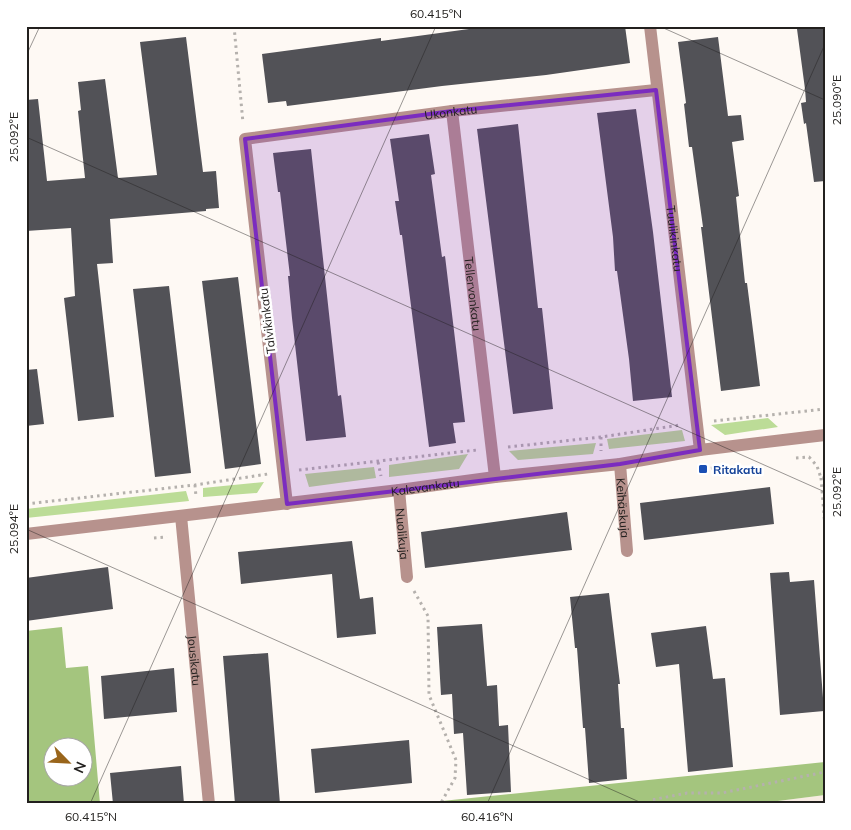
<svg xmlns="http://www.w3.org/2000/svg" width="851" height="830" font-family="Mulish,sans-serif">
  <rect width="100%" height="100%" fill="#fef9f4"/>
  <path fill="#f7ece2" d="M825 795V804H754Z"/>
  <path fill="#bcdc97" d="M768 418 778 427 725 435 711 425Z
    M682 430 685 441 609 449 607 439Z
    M596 443 593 454 518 460 509 451Z
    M468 454 459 469 389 477V465Z
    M374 467 376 478 309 487 305 474Z
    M264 482 257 493 203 497V488Z
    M186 491 189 501 26 518V509Z"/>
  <path fill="#a4c57e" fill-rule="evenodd" d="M62 627 66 668 88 666 100 804H26V631ZM52 748H82V778H52Z
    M825 762V795L754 804H442V801Z"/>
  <path fill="#525257" d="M491 26H625L630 63 546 75 442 86 287 106 286 101 268 103 262 54 381 38V41Z
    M822 26H825V181L814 182 806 123 804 124 801 103 806 102 805 89 797 29Z
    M186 37 203 172 216 171 219 208 206 209V211L110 219 113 263 97 264 114 417 78 421 64 298 75 296 71 228 26 231V100L38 99 47 181 85 178 78 111 81 110 78 82 105 79 118 178 157 175 140 42Z
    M718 37 728 116 741 115 744 140 732 142 739 196 736 197 745 283H747L760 386 721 391 701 227H703L692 147H689L684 104 686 103 678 42Z
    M636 109 653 232 672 397 633 401 629 359 617 271H615L613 237 597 113Z
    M518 124 538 308H542L553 409 513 414 477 129Z
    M429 134 435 174 431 175 442 257 445 256 465 422 453 423 456 443 429 447 402 235H400L395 201H399L390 139Z
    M311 149 338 396 341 395 346 437 306 441 292 318 288 276H290L280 192H278L273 153Z
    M238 277 261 464 225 469 202 281Z
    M169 286 191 473 155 477 133 289Z
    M37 369 44 424 26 426V370Z
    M770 487 774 524 644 540 640 503Z
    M567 512 572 550 425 568 421 532Z
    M352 541 360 599 373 597 376 634 337 638 332 574 241 584 238 552Z
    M108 567 113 609 26 621V578Z
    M789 572 790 582 814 580 824 711 780 715 770 573Z
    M609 593 620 684H618L621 728H624L627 779 589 783 585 728H583L577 648H575L570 597Z
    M482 624 487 686 497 685 499 726 508 725 511 792 467 795 463 733 454 734 452 694 441 695 437 627Z
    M706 626 713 679 725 678 733 767 688 772 679 664 656 667 651 633Z
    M268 653 280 804H235L223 656Z
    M174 668 177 712 104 719 101 676Z
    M409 740 412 783 315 793 311 749Z
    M181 766 184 804H113L110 773Z"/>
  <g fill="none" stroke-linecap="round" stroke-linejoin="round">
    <path stroke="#b5b1ad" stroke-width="3" stroke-dasharray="2.5 4" stroke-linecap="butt" d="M234 26 243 123
      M714 421 825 409
      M601 437V451
      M508 447 601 437 680 425
      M796 458 809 457 817 466 821 478H825
      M378 462 381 476
      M299 470 477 450
      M698 470 712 468
      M821 478 825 527
      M195 485 196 497
      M26 504 195 485 268 474
      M154 538 167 537
      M414 591 428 616 429 695 456 760 455 778 442 801 438 804
      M649 804 651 800 687 793H722L825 772"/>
    <g stroke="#b7928d" stroke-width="12">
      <path id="s1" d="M650 26 700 450"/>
      <path id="s2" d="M452 111 495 477"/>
      <path id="s3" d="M620 464 627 551"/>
      <path id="s4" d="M399 490 407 577"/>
      <path id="s5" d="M287 504 245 139 452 111 656 90"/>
      <path id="s6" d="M181 516 209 804"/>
    </g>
    <path stroke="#b7928d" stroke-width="12" id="s7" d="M26 534 399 490 495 477 620 464 700 450 825 435"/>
  </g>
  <path fill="#7b2cbf" fill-opacity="0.2" stroke="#7b2cbf" stroke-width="4" stroke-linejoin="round" d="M656 90 700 450 620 464 287 504 245 139 452 111Z"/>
  <path fill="none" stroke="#22201e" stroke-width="1" stroke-opacity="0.45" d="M659 26 825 100M26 56 40 26M26 137 825 492M26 529 644 804M90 804 436 26M487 804 825 44"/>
  <rect fill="#1a4fb4" stroke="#fff" stroke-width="2" x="698" y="464" width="10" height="10" rx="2.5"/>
  <g text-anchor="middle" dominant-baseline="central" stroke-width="5" stroke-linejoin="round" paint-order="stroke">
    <g font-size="12" fill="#22201e" stroke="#fff">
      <text stroke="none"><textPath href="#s5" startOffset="575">Ukonkatu</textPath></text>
      <text stroke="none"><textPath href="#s1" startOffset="214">Tuulikinkatu</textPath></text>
      <text stroke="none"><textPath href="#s2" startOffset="184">Tellervonkatu</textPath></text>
      <text transform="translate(267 321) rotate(-97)">Talvikinkatu</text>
      <text stroke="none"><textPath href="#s7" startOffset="402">Kalevankatu</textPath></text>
      <text stroke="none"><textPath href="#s3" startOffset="44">Keihäskuja</textPath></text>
      <text stroke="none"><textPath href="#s4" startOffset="44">Nuolikuja</textPath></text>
      <text stroke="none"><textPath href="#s6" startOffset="145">Jousikatu</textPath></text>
    </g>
    <g font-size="12" font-weight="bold" fill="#164399" stroke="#fff" text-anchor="start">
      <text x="713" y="469">Ritakatu</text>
    </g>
  </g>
  <rect width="851" height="830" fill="none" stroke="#ffffff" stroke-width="55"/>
  <g transform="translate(68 762) rotate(114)"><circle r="24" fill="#ffffff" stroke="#a7a6a5"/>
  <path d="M0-4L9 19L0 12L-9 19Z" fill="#99651b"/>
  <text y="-8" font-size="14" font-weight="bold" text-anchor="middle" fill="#22201e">N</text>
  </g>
  <rect x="28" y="28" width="796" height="774" fill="none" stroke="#22201e" stroke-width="2"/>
  <g font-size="12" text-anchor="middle" fill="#22201e">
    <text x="436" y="18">60.415°N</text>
    <text transform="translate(837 100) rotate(-90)" y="4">25.090°E</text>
    <text transform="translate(14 137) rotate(-90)" y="4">25.092°E</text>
    <text transform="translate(837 492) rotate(-90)" y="4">25.092°E</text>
    <text transform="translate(14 529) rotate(-90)" y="4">25.094°E</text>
    <text x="91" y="821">60.415°N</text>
    <text x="487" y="821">60.416°N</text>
  </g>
</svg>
